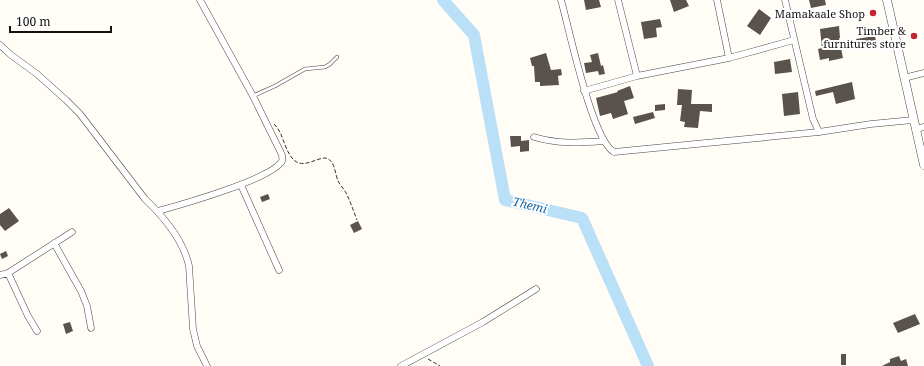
<svg xmlns="http://www.w3.org/2000/svg" width="924" height="366" font-family="'Noto Serif',serif">
  <rect width="100%" height="100%" fill="#fffdf5"/>
  <g fill="none" stroke-linecap="round" stroke-linejoin="round">
    <path stroke="#b9e0f7" stroke-width="12" d="M443 0 474 35 505 200 582 218 648 366"/>
  </g>
  <path fill="#5a524d" d="M584 0H599L601 7 586 10Z
    M670 0H686L689 6 674 12Z
    M809 0H825L826 5 811 8Z
    M759 9 771 18 760 35 747 26Z
    M660 19 662 27 656 28 657 37 644 39 641 22Z
    M839 26 840 38H839L843 58 829 61V58L820 60 818 49 822 48 820 29Z
    M875 36 877 46 859 50 856 39Z
    M546 53 551 70 561 69 562 75 558 76 559 85 540 86V82H535L534 66H532L530 58Z
    M598 53 601 66 603 65 605 74 599 75 598 71 586 73 584 63 592 62 590 55Z
    M790 59 792 72 775 74 774 62Z
    M852 82 855 99 836 104 833 92 816 96 815 91Z
    M630 86 634 98 624 101 628 114 613 119 611 113 600 116 596 98 618 92 617 91Z
    M678 89 692 90 691 104H712V112L700 111 698 128 684 127 685 122 680 121 682 105H677Z
    M798 92 800 114 784 116 782 94Z
    M665 104V110L655 111V105Z
    M653 112 655 118 635 124 633 117Z
    M510 136H521V141L529 140V151L520 152V146L511 147Z
    M268 194 270 199 262 202 260 197Z
    M9 208 19 221 5 231 0 225V214Z
    M358 221 362 229 354 233 350 225Z
    M6 251 8 256 2 259 0 254Z
    M915 314 920 324 898 333 893 323Z
    M70 322 73 331 66 334 63 324Z
    M841 354H846V365H841Z
    M899 356 901 361 906 359 908 366H882L890 362V359Z"/>
  <g fill="none" stroke-linecap="round" stroke-linejoin="round">
    <g stroke="#444" stroke-width="4">
      <path id="service" d="M253 96 275 86 305 69 325 67 330 64 337 57"/>
    </g>
    <g stroke="#444" stroke-width="7">
      <path id="minor" d="M561 0C569 28 592 140 614 152L819 132 871 124 913 120
        M618 0 637 76
        M717 0 729 58
        M785 0 813 119 819 132
        M0 45 11 55 37 74 66 100 80 114 145 199C164 217 183 239 189 266L193 329 197 346 207 366
        M904 78 924 73
        M584 91 637 76 729 58 794 40
        M916 129 924 127
        M534 137C557 144 579 143 603 141
        M241 185 279 270
        M158 211C180 205 272 179 282 161 283 159 282 158 282 155L253 96 200 0
        M54 243 81 291 87 306 91 328
        M8 273 28 316 37 331
        M0 275 8 273 72 232
        M401 366 483 322 536 289"/>
    </g>
    <g stroke="#444" stroke-width="9">
      <path id="tertiary" d="M887 0 924 165"/>
    </g>
    <path stroke="#333" stroke-width="1" stroke-dasharray="4 2" stroke-linecap="butt" d="M274 124C284 133 284 152 295 161 305 168 316 158 325 158 335 159 335 174 338 181 340 185 343 188 345 191 350 200 353 210 357 220
      M428 359 440 366"/>
    <use href="#service" stroke="#fff" stroke-width="3"/>
    <use href="#minor" stroke="#fff" stroke-width="6"/>
    <use href="#tertiary" stroke="#fff" stroke-width="8"/>
  </g>
  <g fill="#c4262e" stroke="#fff" stroke-width="1.5">
    <circle cx="873" cy="13" r="4"/>
    <circle cx="914" cy="36" r="4"/>
  </g>
  <g text-anchor="middle" dominant-baseline="central" stroke-width="4" stroke-linejoin="round" paint-order="stroke">
    <g font-size="11" fill="#111" stroke="#fff" text-anchor="end">
      <text x="865" y="13">Mamakaale Shop</text>
      <text x="906" y="30">Timber &amp;<tspan x="906" dy="13">furnitures store</tspan></text>
    </g>
    <g font-size="12" font-style="italic" fill="#1768a6" stroke="#fff">
      <text transform="translate(530 205) rotate(14)">Themi</text>
    </g>
  </g>
  <path d="M10 26v6h101v-6" fill="none" stroke="#111111" stroke-width="2"/>
  <text x="16" y="26" font-size="12" fill="#111111" stroke="#ffffff" stroke-width="3" paint-order="stroke">100 m</text>
</svg>
